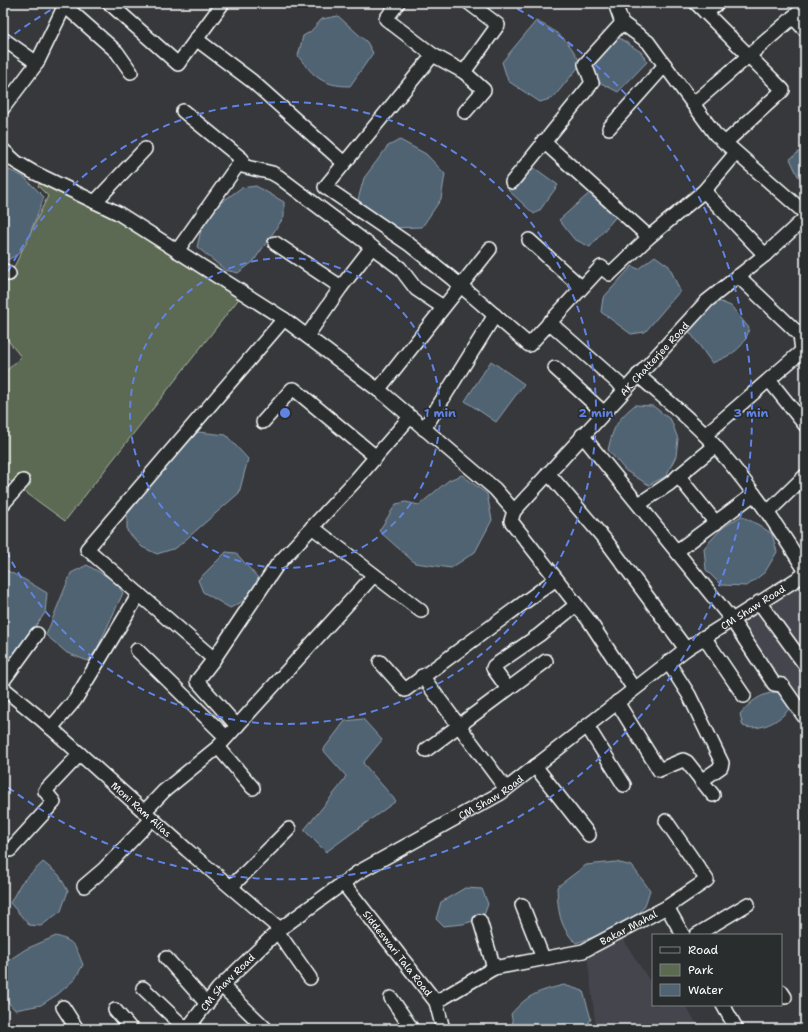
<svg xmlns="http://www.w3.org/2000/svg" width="808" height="1032" font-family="'Shantell Sans',sans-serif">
  <rect width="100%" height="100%" fill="#36383c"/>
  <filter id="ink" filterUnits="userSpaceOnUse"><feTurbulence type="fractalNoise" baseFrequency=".025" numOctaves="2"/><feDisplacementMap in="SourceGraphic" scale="8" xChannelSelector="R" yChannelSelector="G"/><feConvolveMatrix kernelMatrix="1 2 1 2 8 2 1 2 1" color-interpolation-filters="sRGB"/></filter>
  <g filter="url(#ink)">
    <path fill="#45454d" d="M805 582V713L776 679 738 621 772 603Z
      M621 936 653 986V1005H685L700 1029H596L587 955Z"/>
    <path fill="#5c6a52" stroke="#aeb4a8" d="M41 180 115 215 241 296 65 521 3 476V374L21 357 3 334V290L48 196 38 186Z"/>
    <path fill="#506373" stroke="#96a1ab" d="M338 16 367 42 373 53 350 86C323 86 314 77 298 56L303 36 310 32 322 19Z
      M536 21C561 33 568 40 581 64L553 98 540 102 508 81 502 62Z
      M618 37 641 52 647 62 618 92 599 82 590 67Z
      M400 140 426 154 445 174 441 199 422 227 389 228 357 203 364 178 388 146Z
      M805 147V181L798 176 790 159Z
      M529 164 558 185 540 210 534 214 508 190Z
      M3 167 24 177 44 197 26 244 17 255 3 262Z
      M256 186 284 202V217L253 262 238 273 225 270 197 247 202 226 219 204 241 188Z
      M594 189 619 213 590 247 574 239 559 220Z
      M655 256 669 266 680 291 645 332 631 334 601 312 603 298 632 266 638 269Z
      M716 300 731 306 749 328C746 348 730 356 712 363L689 331 700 313Z
      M491 361 524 384 496 422 465 401Z
      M635 405 653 406 671 420 678 439 676 456 666 476 649 485 626 471 608 450C613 428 617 419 635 405Z
      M198 432 226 435 248 459 239 493 176 548 157 554 142 547 127 531V515L164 468Z
      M462 475 487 494 492 520 475 552 451 568 415 563 379 531 396 504 406 502 419 505 449 480Z
      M741 516 759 525 772 534 777 552 765 572 747 586 721 585 706 570 704 548 721 529Z
      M226 552 236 553 258 578C256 593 244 602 230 608L203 592 198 580Z
      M87 565 116 582 123 593 97 649 88 661 67 653 46 635 71 573Z
      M4 569 27 581 47 593 45 613 3 671Z
      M776 692 787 699 790 708C779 722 759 732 743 726L740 714C750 702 760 694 776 692Z
      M363 719 382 740 363 763 396 801 326 852 304 830 340 786 346 776 323 750 345 721Z
      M43 862 59 875 68 891 61 911 41 926 29 925 10 903 21 883Z
      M616 862 632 866 650 890C648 895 647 901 645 905 632 927 599 935 576 943 559 927 558 910 557 887L586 865Z
      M465 888 482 889 488 904 483 918 463 924 443 926 436 919 441 902Z
      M56 936C75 941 76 947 83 965L75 979 58 994 41 1005 15 1010 3 996V964L26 949Z
      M564 985 583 991 591 1019 585 1029H514L511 1014C528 994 539 991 564 985Z"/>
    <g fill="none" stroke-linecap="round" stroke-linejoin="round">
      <g stroke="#fff" stroke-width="16">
        <g id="minor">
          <path d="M109 3 178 64 223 3"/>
          <path d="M398 3 386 19 433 55 464 72"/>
          <path d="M615 3 622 23 648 42 715 134 805 213"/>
          <path d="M696 3 783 90 725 143"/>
          <path d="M65 6 117 52 131 72"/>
          <path d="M706 13 718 3"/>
          <path d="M793 17 805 30"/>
          <path d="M3 39 37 63"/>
          <path d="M196 39 252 81 344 163"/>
          <path d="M433 55 325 187 410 245 460 285 529 345 601 267 610 274 649 237 704 191 736 153"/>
          <path d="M693 104 805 7"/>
          <path d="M3 108 37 63 66 3"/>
          <path d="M465 112 484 90 464 72 498 25 469 3"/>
          <path d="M609 128 665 65"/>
          <path d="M543 141 649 237"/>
          <path d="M3 150 16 162 33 172 118 213 284 319 385 395 495 489 514 511 511 521 590 622 634 689"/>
          <path d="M238 165 272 173 279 177 400 268 416 289 443 307"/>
          <path d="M512 182 592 83 585 64 622 23"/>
          <path d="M704 191 765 255"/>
          <path d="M95 202 145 149"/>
          <path d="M529 240 581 287"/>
          <path d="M275 243 341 287"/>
          <path d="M177 251 242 159 183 111"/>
          <path d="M3 270 9 274"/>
          <path d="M738 276 800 335"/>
          <path d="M549 322 625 389"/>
          <path d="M307 336 341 287 372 247"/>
          <path d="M555 368 603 412"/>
          <path d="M638 375C660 395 685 414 706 436 744 476 775 522 805 570"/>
          <path d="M769 380 805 425"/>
          <path d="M378 390 490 249"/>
          <path d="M263 422 292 389H294L376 457"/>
          <path d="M424 429 495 315"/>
          <path d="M582 435 732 620 774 684 782 685 805 718"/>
          <path d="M705 435 802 351 800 335 805 332"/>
          <path d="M548 473 607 542 686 649"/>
          <path d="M678 476 716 523"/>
          <path d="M3 504 23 481"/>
          <path d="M639 504 669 484 715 446"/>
          <path id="s1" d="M514 511 707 301 765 255 805 218"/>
          <path d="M768 512 805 476"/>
          <path d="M312 527 421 611"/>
          <path d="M677 551 754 494"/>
          <path d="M759 602 805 665"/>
          <path d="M704 637 744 696"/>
          <path d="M137 650 226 737"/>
          <path d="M214 659 87 549 284 319"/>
          <path d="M380 662 405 690 556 579"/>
          <path d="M668 662 689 695 722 763 721 767 701 781"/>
          <path d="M422 676 506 789"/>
          <path d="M3 681 37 634"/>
          <path id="s2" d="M3 688 41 719 187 850 280 929"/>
          <path d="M508 689 493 668 494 666 539 635 576 605"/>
          <path d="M617 702 659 770 683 760 687 762 713 795"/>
          <path d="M237 726 197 681 214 659 277 565 355 481 410 417"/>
          <path d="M587 726 624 785"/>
          <path d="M51 728 75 700 139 594"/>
          <path d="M218 747 253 788"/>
          <path d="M426 750 546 661"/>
          <path d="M535 766 589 835"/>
          <path d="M144 812 164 791 218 747 374 575"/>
          <path d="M666 821 707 880 667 907"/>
          <path d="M10 850 54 802 45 791 80 754"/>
          <path id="s3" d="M343 883 436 1002 443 1029"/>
          <path d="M84 886 104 869 152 819"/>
          <path d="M231 887 289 829"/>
          <path d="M522 905 543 958"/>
          <path d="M480 921 494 968"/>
          <path d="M277 931 310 978"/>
          <path d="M696 935 748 904"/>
          <path d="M166 958 207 1004"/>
          <path d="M222 986 266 1029"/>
          <path d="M143 988 186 1029"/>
          <path d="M781 991 785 997"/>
          <path d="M391 998 412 1029"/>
          <path id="s4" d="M436 1002 494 968 583 951 667 907 683 935"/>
          <path d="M723 1005 736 1028 734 1029"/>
          <path d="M63 1007 77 1029"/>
          <path d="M115 1010 131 1029"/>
          <path id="s5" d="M187 1029 218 989 280 929 357 873 501 793 686 649 805 574"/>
        </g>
      </g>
      <use href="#minor" stroke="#2a2d2e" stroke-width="13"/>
    </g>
  </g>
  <g fill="none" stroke="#6183e4" stroke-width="2" stroke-dasharray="7 5">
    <circle cx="285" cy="413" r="155"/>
    <path d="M3 282A311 311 0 1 1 3 544"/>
    <path d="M5 41A466 466 0 0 1 63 3M507 3A466 466 0 1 1 5 785"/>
  </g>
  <g text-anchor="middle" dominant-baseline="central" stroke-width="3.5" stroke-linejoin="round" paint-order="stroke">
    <g font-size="10" fill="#fff" stroke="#2a2d2e">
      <text stroke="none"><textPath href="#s1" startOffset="207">AK Chatterjee Road</textPath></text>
      <text stroke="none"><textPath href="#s5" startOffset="710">CM Shaw Road</textPath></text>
      <text stroke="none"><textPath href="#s5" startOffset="386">CM Shaw Road</textPath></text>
      <text stroke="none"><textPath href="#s2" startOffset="184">Moni Ram Alias</textPath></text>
      <text stroke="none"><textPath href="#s4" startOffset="209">Bakar Mahal</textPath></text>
      <text stroke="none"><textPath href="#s3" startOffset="89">Siddeswari Tala Road</textPath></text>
      <text stroke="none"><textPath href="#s5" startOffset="62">CM Shaw Road</textPath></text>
    </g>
  </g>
  <circle cx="285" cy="413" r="6" fill="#6183e4" stroke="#2a2d2e" stroke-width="2"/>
  <g font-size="12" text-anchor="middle" font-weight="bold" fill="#6183e4" stroke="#2a2d2e" stroke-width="3.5" stroke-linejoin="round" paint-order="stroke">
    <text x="440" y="417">1 min</text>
    <text x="596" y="417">2 min</text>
    <text x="751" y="417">3 min</text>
  </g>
  <rect width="808" height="1032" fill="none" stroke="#2a2d2e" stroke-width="16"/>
  <rect x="8" y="8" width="792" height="1016" fill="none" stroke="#fff" stroke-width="1.5" filter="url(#ink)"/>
  <rect x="652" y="934" width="130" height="72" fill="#2a2d2e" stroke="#7f8182"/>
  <rect x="660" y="947" width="20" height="6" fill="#2a2d2e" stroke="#7f8182"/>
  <text x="688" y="954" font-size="12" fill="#ffffff">Road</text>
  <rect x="660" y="964" width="20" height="12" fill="#5c6a52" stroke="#7f8182"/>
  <text x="688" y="974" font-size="12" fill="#ffffff">Park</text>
  <rect x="660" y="984" width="20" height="12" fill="#506373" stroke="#7f8182"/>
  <text x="688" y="994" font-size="12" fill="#ffffff">Water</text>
</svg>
